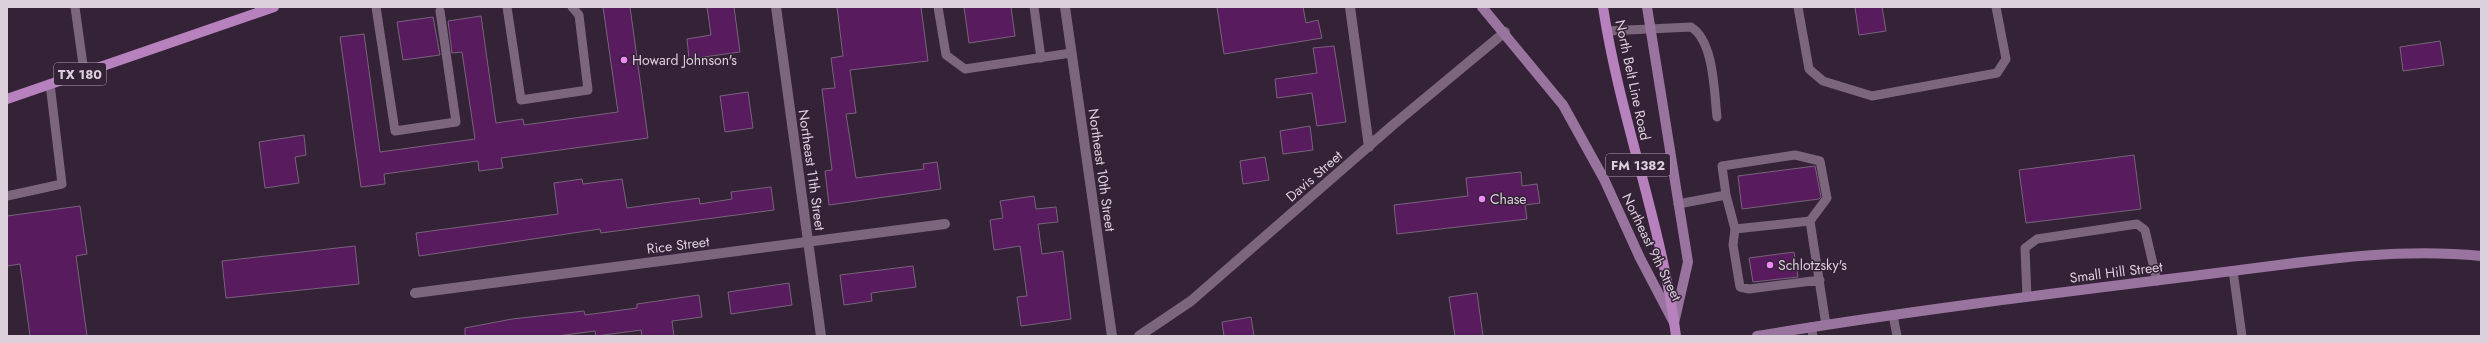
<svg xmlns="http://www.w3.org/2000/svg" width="2488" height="343" font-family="Jost,sans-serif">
  <rect width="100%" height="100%" fill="#342236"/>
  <path fill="#571b5e" stroke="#78637b" d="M603 7H630L648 138 501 158 503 168 479 171 478 161 384 174 385 184 361 187 340 37 364 34 380 152 475 139 462 52 452 53 448 21 481 16 496 123 523 119 524 125 618 112Z
    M707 7H734L740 52 689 59 687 39 711 35Z
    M837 7H921L928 61 850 70 856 113 846 114 856 178 924 169 923 164 937 162 941 189 829 205 825 171 832 170 822 89 835 88 831 58 843 56Z
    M964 7H1011L1015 36 969 43Z
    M1217 7H1303L1306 23 1318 20 1322 38 1224 54Z
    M1855 7H1882L1886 31 1859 35Z
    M433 17 440 55 403 60 397 22Z
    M2440 41 2444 65 2403 71 2400 47Z
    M1334 46 1346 122 1317 126 1312 93 1277 98 1275 79 1317 73 1313 48Z
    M748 92 753 128 725 132 720 96Z
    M1310 126 1313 150 1283 154 1280 131Z
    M304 135 306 155 295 157 299 183 265 188 259 142Z
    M2134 155 2141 209 2026 223 2019 170Z
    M1265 157 1269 180 1243 184 1240 161Z
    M1815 166 1821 197 1819 199 1742 209 1738 176Z
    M1521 172 1522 186 1537 184 1540 203 1525 205 1527 219 1397 234 1394 205 1468 196 1466 178Z
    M582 179 583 184 622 179 627 208 699 198 700 204 732 199 731 192 771 187 774 210 601 233 600 229 419 256 416 233 558 214 554 183Z
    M1034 196 1036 209 1056 207 1058 222 1038 224 1042 254 1063 251 1071 319 1021 326 1017 297 1027 296 1020 246 994 250 990 220 1003 218 1000 201Z
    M80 206 87 254 76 256 87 336H30L20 264 7 266V216Z
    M355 246 359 284 226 298 222 261Z
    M1794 252 1798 277 1753 282 1749 258Z
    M913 266 916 287 871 293 872 301 844 305 840 275Z
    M789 283 792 305 731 314 728 292Z
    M1477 293 1483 336H1455L1449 297Z
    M699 295 702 317 672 321 674 336H642L641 330 596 336 595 331 557 336H465V328L512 319 584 311 585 315 637 308V304Z
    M1251 317 1254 336H1224L1222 322Z"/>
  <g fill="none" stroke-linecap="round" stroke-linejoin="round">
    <path stroke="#7c667e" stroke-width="9" d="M75 7 84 72
      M376 7 395 131 456 122 440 11
      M507 7 521 100 588 90 579 15 572 7
      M938 7 946 55 965 69 1071 53
      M1034 7 1041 58
      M1798 7 1809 69 1823 81 1872 96 1997 73 2006 59 1996 7
      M1607 31 1691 27C1714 41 1714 91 1717 117
      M1726 195 1722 166 1795 155 1820 161 1827 198 1810 221
      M7 196 62 184 50 84
      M1678 204 1726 195 1735 229 1810 221 1826 325
      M1735 229 1733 245 1740 287 1749 289 1820 280
      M2233 271 2242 336
      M2027 297 2025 248 2037 239 2137 224 2145 230 2157 281
      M1893 315 1897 336
      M1811 327 1813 336"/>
    <path stroke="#7c667e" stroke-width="10" d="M776 7 821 336
      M1065 7 1112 336
      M1350 7 1369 147
      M415 293 945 224
      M1139 336 1191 301 1393 125 1505 32"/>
    <path stroke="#99749e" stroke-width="10" d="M1482 7 1563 105 1604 179 1640 258 1673 321
      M1647 7 1688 262 1674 323
      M1757 336C1901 312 2047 294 2193 276 2288 265 2385 246 2481 256"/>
    <path stroke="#b781be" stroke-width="10" d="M1603 7C1620 119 1662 224 1676 336
      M7 99 274 7"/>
  </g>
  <g fill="#ed8cf9" stroke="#342236" stroke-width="1.5">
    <circle cx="624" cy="60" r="4"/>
    <circle cx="1482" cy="199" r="4"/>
    <circle cx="1770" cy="265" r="4"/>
  </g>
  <g text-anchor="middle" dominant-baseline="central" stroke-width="3" stroke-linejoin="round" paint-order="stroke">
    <g fill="#342236" stroke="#aa9cab" stroke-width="1">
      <rect x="54" y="63" width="52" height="22" rx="3"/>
      <rect x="1606" y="154" width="64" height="22" rx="3"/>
    </g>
    <g font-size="13" font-weight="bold" fill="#dcd0dd">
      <text x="80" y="74">TX 180</text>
      <text x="1638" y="165">FM 1382</text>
    </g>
    <g font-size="14" fill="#dcd0dd" stroke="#342236" text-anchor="start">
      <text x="632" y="60">Howard Johnson's</text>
      <text x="1490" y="199">Chase</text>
      <text x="1778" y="265">Schlotzsky's</text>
    </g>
    <g font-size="14" fill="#dcd0dd" stroke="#342236">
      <text transform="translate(1633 80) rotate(78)">North Belt Line Road</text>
      <text transform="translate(812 170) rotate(82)">Northeast 11th Street</text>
      <text transform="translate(1102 170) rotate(82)">Northeast 10th Street</text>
      <text transform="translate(1314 176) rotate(-41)">Davis Street</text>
      <text transform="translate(678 245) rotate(-7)">Rice Street</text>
      <text transform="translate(1652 247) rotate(64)">Northeast 9th Street</text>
      <text transform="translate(2116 272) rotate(-7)">Small Hill Street</text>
    </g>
  </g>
  <rect width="2488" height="343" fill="none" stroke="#dcd0dd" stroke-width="16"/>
</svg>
